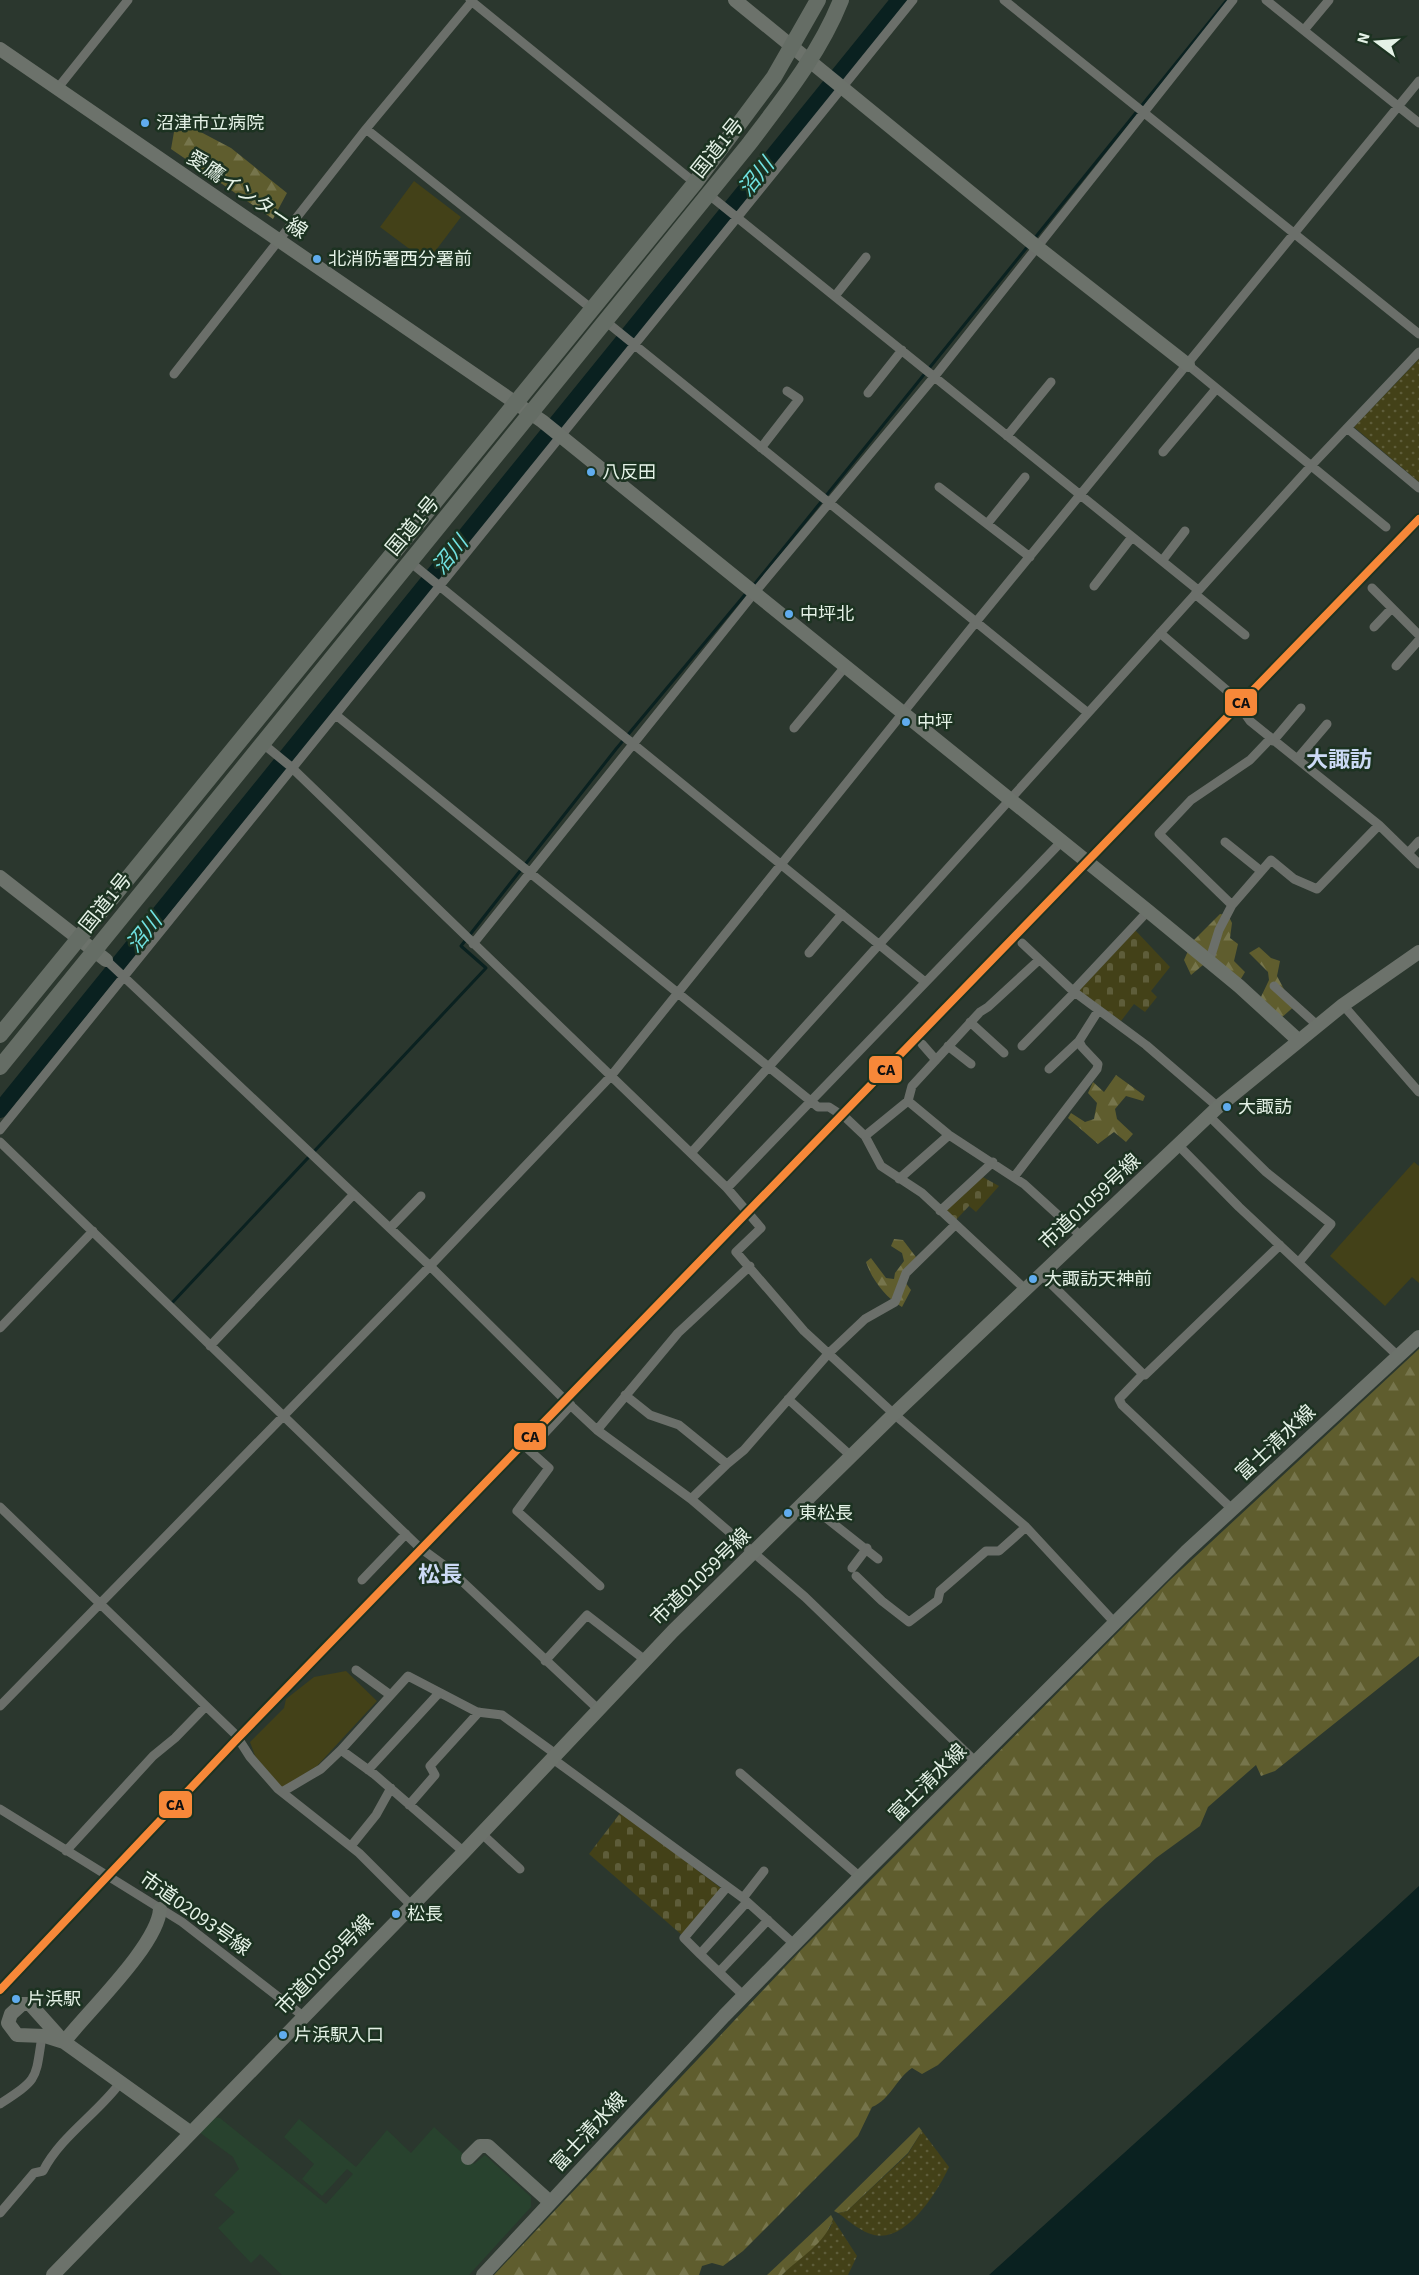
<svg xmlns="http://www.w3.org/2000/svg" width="1419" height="2275" font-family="'Source Sans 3','Noto Sans JP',sans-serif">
  <defs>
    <pattern id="grass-dots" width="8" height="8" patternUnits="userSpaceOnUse" patternTransform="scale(1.5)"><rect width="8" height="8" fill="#434118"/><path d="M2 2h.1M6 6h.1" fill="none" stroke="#5e5d3a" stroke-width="1.8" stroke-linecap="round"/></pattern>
    <pattern id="forest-firs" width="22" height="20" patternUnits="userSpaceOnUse" patternTransform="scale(1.5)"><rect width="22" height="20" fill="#5f5d2e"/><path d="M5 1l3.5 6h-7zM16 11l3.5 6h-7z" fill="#76754c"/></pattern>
    <pattern id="cemetery-stones" width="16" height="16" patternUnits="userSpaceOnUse" patternTransform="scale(1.5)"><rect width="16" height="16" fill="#434118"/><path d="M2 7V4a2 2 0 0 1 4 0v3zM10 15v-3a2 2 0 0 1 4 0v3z" fill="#5e5d3a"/></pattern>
  </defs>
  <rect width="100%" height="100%" fill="#2b372e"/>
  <path fill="#28422e" d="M214 2117 220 2118 326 2204 353 2174 347 2169 322 2196 302 2179 314 2164 284 2137 299 2119 356 2167 387 2130 411 2153 434 2127 474 2164 485 2155 531 2197V2207L469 2275H282L260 2254 251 2263 218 2228 235 2212 214 2195 239 2169 233 2157 199 2132Z"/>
  <path fill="url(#grass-dots)" d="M1419 359V482L1354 427Z
    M922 2131 949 2167C938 2191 906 2243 874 2235 861 2232 849 2221 838 2213L847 2211 908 2154Z
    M833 2219 857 2256 848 2275H782L830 2228Z"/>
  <path fill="url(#forest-firs)" d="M195 129 231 148 287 193 273 219 171 149 174 132Z
    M1220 914 1228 915 1232 923 1230 938 1238 944 1234 961 1245 972 1239 982 1209 960 1191 975 1184 960 1192 942Z
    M1259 947 1271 958 1280 961 1277 976 1286 993 1298 1003 1280 1019 1260 999 1269 980 1268 972 1249 953Z
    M1116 1075 1145 1096 1143 1101 1126 1096 1115 1109 1117 1119 1133 1134 1126 1142 1114 1132 1098 1144 1068 1118 1071 1113 1085 1122 1094 1119 1097 1103 1088 1093 1093 1082 1104 1092Z
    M894 1239 903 1240 916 1257 905 1282 911 1290 902 1307C886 1298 872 1280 866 1262L871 1258 886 1278 894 1279 895 1273 904 1261 902 1253 891 1246Z
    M1419 1349V1656L1275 1771 1261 1776 1256 1765 1208 1807 1200 1826 1156 1858 1101 1908 938 2065 922 2074 912 2068C895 2080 891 2099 872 2107L858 2136 743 2251 723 2266 712 2263 702 2266 699 2275H494L800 1951 1169 1581Z
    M919 2127 922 2131 908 2153 847 2211 838 2213 834 2211Z
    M831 2215 833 2219C825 2244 800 2257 782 2275H767Z"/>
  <path fill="url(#cemetery-stones)" d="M1135 930 1170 967 1151 991 1157 997 1145 1012 1134 1004 1121 1021 1080 992V989Z
    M981 1176 999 1186 976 1212 969 1206 955 1221 943 1212Z
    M621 1812 722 1889 683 1936 589 1854Z"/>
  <path fill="#434118" d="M414 181 461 217 427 262 380 227Z
    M1414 1162 1419 1166V1283L1412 1277 1385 1306 1330 1256Z
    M346 1671 377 1701 317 1766 282 1788 255 1756 250 1742 284 1708 286 1699 314 1677Z"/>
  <path fill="#0a2120" d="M1419 1886V2275H989L1381 1921Z"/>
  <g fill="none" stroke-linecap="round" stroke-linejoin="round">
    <path stroke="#0a2120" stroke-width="3" d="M1034 239 1227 0
      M753 586 1028 246
      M172 1303 486 968 461 946 616 749 748 591"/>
    <path stroke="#0a2120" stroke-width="16" d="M0 1110 899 0"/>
    <path stroke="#6b6f6a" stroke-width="9" d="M470 0 695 183
      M1004 0 1419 334
      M1266 0 1419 123
      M1304 30 1329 0
      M57 89 128 0
      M366 129 592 309
      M708 194 1198 590
      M835 296 866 257
      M604 320 1088 713
      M1188 365 1386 527
      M174 374 366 129 473 0
      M868 393 902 350
      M1347 428 1419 488
      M1007 436 1051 382
      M761 448 799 399 787 391
      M1163 452 1216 389
      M939 487 1030 557
      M987 524 1025 477
      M1162 561 1185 531
      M410 562 925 982
      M1094 586 1132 537
      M1372 588 1419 635
      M1195 594 1245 635
      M1374 627 1392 608
      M1160 633 1231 694 1250 721 1379 825 1419 864
      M1396 666 1419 640
      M336 715 818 1107H829L846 1118 865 1136 881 1166 922 1193 1025 1289
      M794 728 845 667
      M1270 739 1250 760 1191 800 1159 834 1232 905 1271 860 1294 879 1317 889 1379 825
      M1273 741 1301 708
      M262 743 290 766 727 1188 761 1228 736 1252 804 1331 894 1414 1026 1527 1115 1623
      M1298 758 1327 724
      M1225 842 1261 871
      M1408 853 1419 841
      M1022 943 1073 991 1146 1045 1218 1107
      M473 944 755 592 935 376 1233 0
      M809 953 842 914
      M106 960 430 1266 567 1402 597 1430 691 1499 805 1597 976 1762
      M1209 962 1219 930 1232 905
      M1274 986 1317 1025
      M1073 991 1148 911
      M1343 1005 1419 1092
      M970 1022 1004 1053
      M922 1044 936 1060
      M948 1046 971 1064
      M1022 1046 1075 992
      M1049 1069 1079 1041 1098 1011
      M908 1101 912 1086 980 1012 988 1007 1039 960
      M1209 1116 1266 1172 1331 1224 1299 1262
      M0 1130 913 0
      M865 1136 908 1101 949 1135 1024 1184 1081 1236
      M0 1142 419 1547 449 1569 599 1710
      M1178 1145 1239 1207 1398 1356
      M691 1153 1310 467 1419 352
      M1014 1177 1097 1069 1098 1064 1082 1047 1079 1041
      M899 1179 949 1135
      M727 1188 1062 841
      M940 1211 993 1162
      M390 1228 421 1196
      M1041 1274 1143 1374 1119 1399 1122 1405 1232 1509
      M0 1328 93 1231
      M210 1346 354 1194
      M1143 1374 1145 1375 1280 1245
      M625 1395 650 1415 679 1425 727 1464 691 1499
      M788 1399 851 1456
      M571 1405 529 1450 549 1468 517 1511 600 1586
      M597 1430 678 1333 750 1266
      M727 1464 744 1450 828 1354 865 1319 895 1302 906 1273 955 1225
      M806 1502 878 1559
      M0 1507 236 1735 250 1757 278 1789 359 1853 411 1905
      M852 1568 867 1548
      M856 1576 882 1601 909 1622 938 1600 940 1591 986 1551H999L1026 1527
      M362 1580 406 1534
      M545 1661 587 1615 645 1660
      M356 1670 389 1694
      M0 1706 430 1266 611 1076 976 622 1419 81
      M341 1750 408 1676 477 1712 502 1715 557 1755
      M553 1759 743 1898 794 1944
      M368 1770 439 1693
      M740 1773 860 1877
      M282 1792 321 1769 341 1750 374 1774 464 1852
      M409 1805 435 1775 430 1766 479 1712
      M0 1809 182 1922 303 2016
      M481 1833 520 1869
      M351 1846 376 1815 391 1788
      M66 1851 153 1756 175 1738 206 1706
      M743 1898 764 1871
      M700 1954 684 1938 727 1887
      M719 1972 768 1920
      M744 1996 700 1954 747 1902
      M0 2104C39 2078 35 2081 42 2036
      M0 2213 34 2173 43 2171C61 2136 97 2114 120 2083"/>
    <path stroke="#6c726b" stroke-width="14" d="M735 0 1036 246 1188 365
      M0 49 542 421 1148 911 1239 986 1298 1040
      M0 877 106 960
      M64 2042 45 2036 17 2035 8 2023 11 2014 22 2004H30L64 2042 191 2133
      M64 2042C87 2012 158 1945 160 1909
      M468 2158 480 2146H488L550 2202
      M53 2275 464 1852 673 1631 894 1414 1218 1107 1343 1005 1419 952
      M483 2275 724 2016 860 1877 1186 1552 1419 1337"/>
    <path stroke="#656d65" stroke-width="16" d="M0 1035 695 183 774 77 818 0
      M0 1067 749 144C783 99 820 53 841 0"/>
    <g stroke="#1c3221" stroke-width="12">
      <path id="rail-1" d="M0 1990 238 1738 1419 519"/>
    </g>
    <use href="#rail-1" stroke="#f78839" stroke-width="8"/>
  </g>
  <g fill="#60acee" stroke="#1c3221" stroke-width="2">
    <circle cx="145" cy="123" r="5"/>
    <circle cx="317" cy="259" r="5"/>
    <circle cx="591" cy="472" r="5"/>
    <circle cx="789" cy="614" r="5"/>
    <circle cx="906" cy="722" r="5"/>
    <circle cx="1227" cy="1107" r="5"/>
    <circle cx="1033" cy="1279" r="5"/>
    <circle cx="788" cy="1513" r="5"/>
    <circle cx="396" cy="1914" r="5"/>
    <circle cx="16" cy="1999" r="5"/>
    <circle cx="283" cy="2035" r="5"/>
  </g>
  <g text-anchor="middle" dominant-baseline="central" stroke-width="5" stroke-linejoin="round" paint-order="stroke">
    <g font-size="18" fill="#e4f1e6" stroke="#1c3221" text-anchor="start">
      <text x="156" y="123">沼津市立病院</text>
      <text x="328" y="259">北消防署西分署前</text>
      <text x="602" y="472">八反田</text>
      <text x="800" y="614">中坪北</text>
      <text x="917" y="722">中坪</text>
      <text x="1238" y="1107">大諏訪</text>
      <text x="1044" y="1279">大諏訪天神前</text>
      <text x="799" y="1513">東松長</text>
      <text x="407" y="1914">松長</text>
      <text x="27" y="1999">片浜駅</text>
      <text x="294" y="2035">片浜駅入口</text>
    </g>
    <g font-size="20" fill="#e4f1e6" stroke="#1c3221">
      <text transform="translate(718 148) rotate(-51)">国道1号</text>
      <text transform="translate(247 195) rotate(34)">愛鷹インター線</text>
      <text transform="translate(413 526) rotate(-50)">国道1号</text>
      <text transform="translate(106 903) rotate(-51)">国道1号</text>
      <text transform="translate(1090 1202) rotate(-43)">市道01059号線</text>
      <text transform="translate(1276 1443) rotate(-43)">富士清水線</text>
      <text transform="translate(701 1577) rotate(-44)">市道01059号線</text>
      <text transform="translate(928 1783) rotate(-45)">富士清水線</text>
      <text transform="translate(195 1914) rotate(35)">市道02093号線</text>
      <text transform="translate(325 1965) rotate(-46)">市道01059号線</text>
      <text transform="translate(589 2132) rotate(-47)">富士清水線</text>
    </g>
    <g font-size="21" font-style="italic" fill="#71e3e3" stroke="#1c3221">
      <text transform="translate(756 177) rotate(-51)">沼川</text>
      <text transform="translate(450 555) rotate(-51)">沼川</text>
      <text transform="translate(144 933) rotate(-51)">沼川</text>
    </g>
    <g font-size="22" font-weight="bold" fill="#ccdaf5" stroke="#1c3221">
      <text x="1339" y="760">大諏訪</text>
      <text x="440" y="1575">松長</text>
    </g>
  </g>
  <g stroke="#1c3221" stroke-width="2">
    <rect x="1224" y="688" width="34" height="29" rx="6" fill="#f78839"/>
    <rect x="868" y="1055" width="35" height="29" rx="6" fill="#f78839"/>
    <rect x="513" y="1422" width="34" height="29" rx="6" fill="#f78839"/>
    <rect x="158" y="1790" width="35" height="29" rx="6" fill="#f78839"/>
  </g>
  <g font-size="16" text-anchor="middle" font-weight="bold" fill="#111">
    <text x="1241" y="708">CA</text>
    <text x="886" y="1075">CA</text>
    <text x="530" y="1442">CA</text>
    <text x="175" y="1810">CA</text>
  </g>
  <g transform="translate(1377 42) rotate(286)" stroke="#1c3221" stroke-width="4.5" paint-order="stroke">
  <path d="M0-4.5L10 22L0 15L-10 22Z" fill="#e4f1e6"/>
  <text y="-9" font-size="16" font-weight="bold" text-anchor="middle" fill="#e4f1e6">N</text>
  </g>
</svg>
